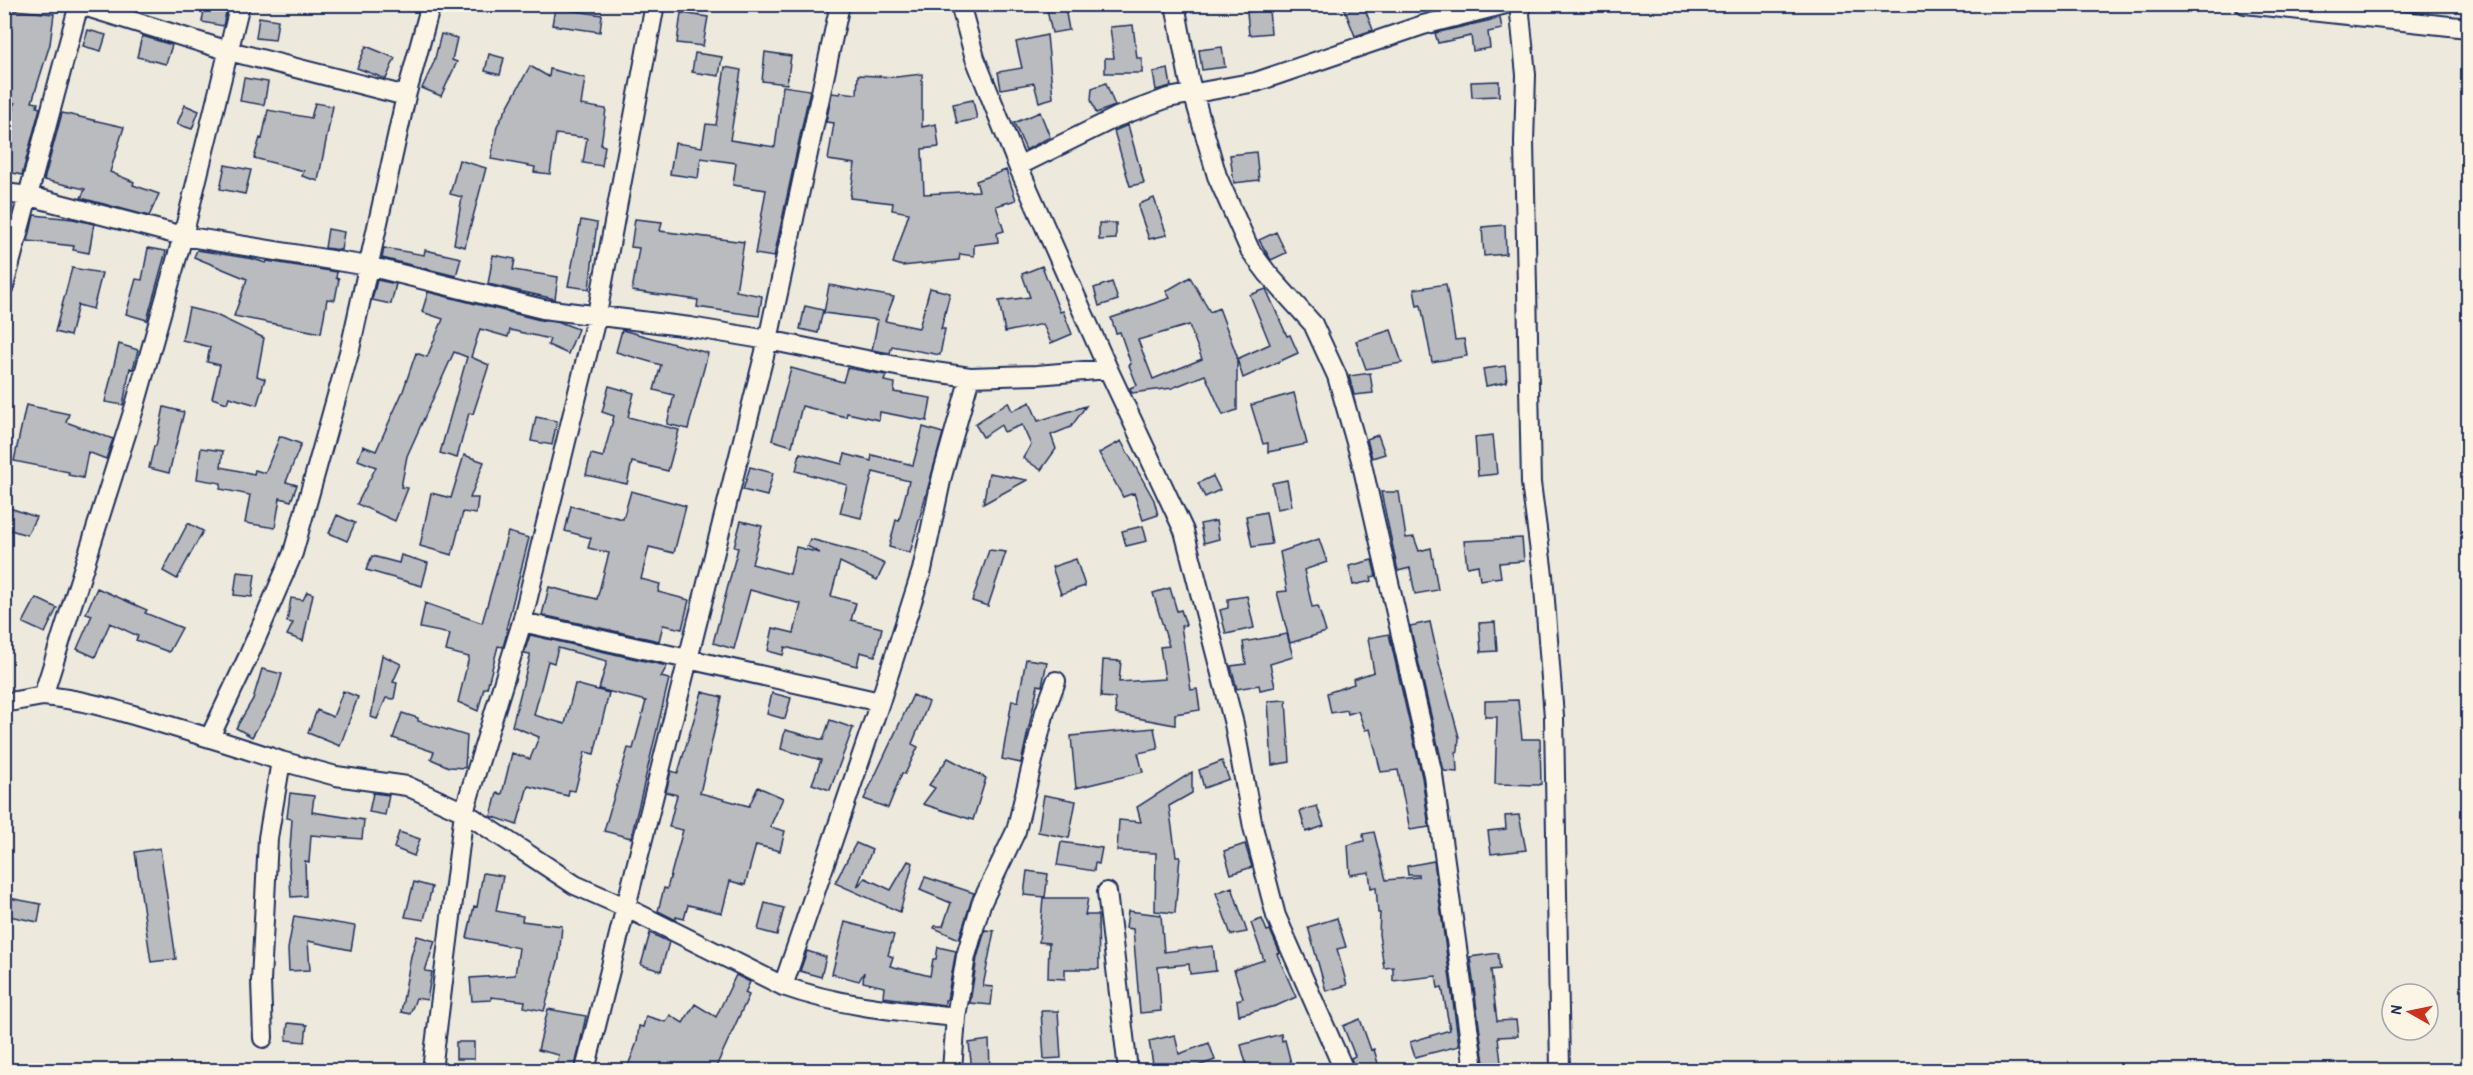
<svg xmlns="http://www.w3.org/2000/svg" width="2473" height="1075" font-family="'Patrick Hand',sans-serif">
  <rect width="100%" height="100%" fill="#eee9dd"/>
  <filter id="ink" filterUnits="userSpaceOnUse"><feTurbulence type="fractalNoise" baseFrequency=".0167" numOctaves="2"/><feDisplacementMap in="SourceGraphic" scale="12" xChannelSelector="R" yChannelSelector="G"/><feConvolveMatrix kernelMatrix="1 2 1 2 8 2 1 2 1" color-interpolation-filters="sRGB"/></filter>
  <g filter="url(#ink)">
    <path fill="#babbbe" stroke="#1b2f5e" stroke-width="1.5" fill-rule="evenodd" d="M205 4H228L223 26 202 22Z
      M1354 4H1363L1373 30 1355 36 1344 8Z
      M555 8 602 15 600 32 552 25Z
      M1065 8 1069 30 1052 33 1047 10Z
      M4 9 54 14 50 44 32 102 38 103 37 107 40 108 22 175 4 171V145H7L15 103 4 102Z
      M1269 10 1271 33 1249 35 1247 12Z
      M681 13 708 17 703 46 677 43Z
      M259 17 278 20 275 40 256 38Z
      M1500 18 1502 29 1488 32 1490 48 1473 51 1471 36 1438 43 1435 33Z
      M1133 25 1137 58H1142V73H1105V58H1114L1110 27Z
      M88 30 106 35 101 51 83 46Z
      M441 34 457 38 452 60 457 62 441 96 422 88 434 62Z
      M1047 35 1053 98 1039 102 1034 83 1001 89 998 72 1022 68 1016 42Z
      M142 36 172 45 166 64 137 57Z
      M366 46 395 58 386 79 357 68Z
      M1222 47 1225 67 1202 70 1199 50Z
      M765 52 791 56 787 84 762 81Z
      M695 53 722 57 719 76 692 72Z
      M489 54 504 58 500 75 485 71Z
      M530 66 549 77 550 69 585 78 581 105 606 109 601 145 605 146 602 166 583 163 587 138 556 134 550 174 534 172 535 167 491 159 497 126Z
      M725 67 741 70 730 140 775 147 783 86 810 90 774 257 755 254 766 190 733 185 736 163 701 158 698 178 670 174 675 143 702 147 706 124 716 125Z
      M1168 69 1171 86 1156 90 1153 72Z
      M922 74V127L936 124 939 147 922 149 924 194 979 191 976 181 1006 170 1016 200 996 206 1004 231 997 233 998 242 974 245V256L960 254 959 260 902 266 893 263 909 213 892 210 893 203 850 198 855 164 828 160 834 123 826 122 832 93 840 94V92L857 94 858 75 896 77Z
      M244 78 268 82 264 105 240 101Z
      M1499 81V96L1472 97 1471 82Z
      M1106 83 1115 106 1096 113 1091 100 1092 88Z
      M973 100 977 119 957 123 953 104Z
      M315 103 333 106 318 181 302 176 304 171 254 158 260 138 262 139 268 110 311 118Z
      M185 105 199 111 192 129 177 124Z
      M1040 112 1050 137 1026 150 1014 123Z
      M62 113 124 127 110 172 134 182 133 185 159 194 149 216 81 198 85 189 44 180Z
      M1128 125 1144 183 1130 186 1114 131Z
      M1256 152 1259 180 1234 183 1230 155Z
      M459 160 486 168 465 247 454 244 462 197 450 194Z
      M225 165 251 170 245 194 220 189Z
      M1154 198 1167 235 1149 239 1139 210V204Z
      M34 215 73 219 94 224 89 253 73 250 74 246 28 241Z
      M635 219 662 222 660 231 744 242 736 291 762 296 759 316 697 307 698 300 632 291 639 248 631 247Z
      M581 220 597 223 589 289 568 286Z
      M1099 223H1116V239L1099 240Z
      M1505 225 1506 254 1484 256 1482 227Z
      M328 229 344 232 341 250 325 248Z
      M1276 232 1286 253 1271 260 1259 240Z
      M148 248 166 251 147 320 126 314 136 279 142 280Z
      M384 248 424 255 425 250 461 258 456 276 382 258Z
      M197 250 253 259 266 263 267 261 337 272 336 278 339 279 335 300 327 299 321 333 234 316 247 279 194 257Z
      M493 255 515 259 513 270 558 277 555 299 488 284Z
      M1042 266 1060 312 1063 311 1072 334 1051 343 1043 324 1005 332 999 301 1030 297 1022 274Z
      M72 268 102 273 93 309 78 305 70 336 55 332Z
      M1190 277 1210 312 1219 308 1237 356V410L1223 415 1205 375 1172 388 1132 393 1130 388 1137 385 1129 365 1131 364 1120 332 1116 333 1111 318 1170 298 1166 291ZM1189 325 1202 359 1153 379 1138 340Z
      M377 280 396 284 391 304 372 300Z
      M1112 282 1118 300 1099 306 1094 288Z
      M1446 284 1455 340 1464 339 1467 356 1432 362 1421 305 1417 306 1414 289Z
      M829 285 894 297 885 321 919 328 930 288 950 293 941 329H945L940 355 892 346 890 353 872 350 878 320 824 313Z
      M1266 289 1287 336 1290 335 1298 353 1243 378 1237 359 1270 344 1250 295Z
      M428 292 540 320 562 323 578 329 568 354 548 345 550 339 510 330 508 337 480 329 471 357 489 365 473 414 469 413 457 458 440 453 467 357 454 352 407 456 401 487 408 488 395 521 357 504 376 467 358 460 363 446 376 451 403 391 416 353 427 357 443 319 422 312Z
      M805 306 823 310 818 333 800 329Z
      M189 308 214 314 264 338 257 376 265 379 257 405 229 397 227 403 212 398 220 365 207 362 210 347 182 340Z
      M622 330 708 353 688 429 667 424 674 395 654 390 661 365 616 352Z
      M1391 330 1402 363 1366 369 1356 341Z
      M119 344 138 350 133 369 130 368 123 405 105 402Z
      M1505 366 1507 382 1486 386 1483 369Z
      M791 368 843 382 847 368 886 375 884 381 895 383 894 392 931 398 927 421 880 412 879 420 847 413 846 417 802 406 792 446 772 440Z
      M1370 373 1373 393 1354 395 1349 376Z
      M609 386 634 393 628 417 679 430 668 471 632 462 627 484 586 475 591 454 603 457 614 416 602 412Z
      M1294 393 1307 444 1268 452V443L1263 444 1251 405Z
      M1008 402 1012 411 1030 402 1038 421 1086 406 1071 427 1051 435 1056 449 1041 470 1023 458 1031 445 1022 425 1004 432 1001 425 983 437 975 424Z
      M26 405 69 414 66 422 113 439 106 459 88 452 83 478 68 475 69 472 14 461Z
      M164 407 184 412 169 473 149 468 154 446H156Z
      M536 417 557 421 552 445 531 441Z
      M923 427 943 433 910 553 889 547 896 520 899 521 909 481 873 472 861 518 840 513 847 485 796 471 800 453 842 464 845 454 871 461 872 455 913 465Z
      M1378 435 1385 454 1372 458 1367 439Z
      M1493 435 1497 474 1478 476 1475 437Z
      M280 436 301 444 286 482 297 485 291 501 280 498 275 528 245 523 250 495 220 489 221 483 197 479 201 448 223 451 221 467 254 474 255 470 265 473Z
      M1121 441 1154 500 1158 515 1143 520 1134 493 1123 497 1099 453Z
      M464 455 484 462 470 498H478L476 514 463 512 452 555 420 546 431 493 451 498Z
      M750 467 773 473 767 496 743 490Z
      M989 473 1027 480 983 504Z
      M1213 476 1220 490 1205 497 1198 483Z
      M1287 480 1292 506 1277 509 1272 483Z
      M631 491 686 506 674 553 649 547 641 579 660 584 658 592 689 600 682 629 663 625 659 641 542 615 549 587 597 599 609 553 588 548 591 538 565 531 571 506 623 519Z
      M1381 492H1399L1406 538 1414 537 1419 551 1431 548 1438 590 1415 594 1410 568 1398 571Z
      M4 506 36 517 27 535 4 528Z
      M1266 512 1272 544 1252 547 1246 516Z
      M337 515 355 523 347 541 329 533Z
      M741 521 762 526 752 564 790 574 796 547 820 553 807 546 810 539 859 552 885 564 877 580 840 562 831 596 856 603 851 620 882 628 875 656 860 652 857 666 785 647 783 655 768 651 773 628 794 633 801 604 750 590 734 649 713 643 738 548 734 547Z
      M1216 521 1219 539 1204 543 1200 524Z
      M188 523 203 531 177 579 163 571Z
      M1143 526 1147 541 1126 546 1122 531Z
      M508 532 529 538 506 629H508L503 647 498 646 487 688H484L478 711 458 702 469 657 446 651 450 634 420 628 425 603 482 623Z
      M1522 538 1524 561 1499 563 1501 577 1480 580 1478 565 1467 567 1464 541Z
      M1319 539 1327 562 1304 570 1312 607 1318 606 1326 632 1290 643 1277 592 1287 591 1280 552Z
      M989 550 1006 552 988 606 972 601Z
      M401 555 428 563 422 586 366 570 372 556 399 563Z
      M1076 559 1085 586 1061 594 1052 567Z
      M1372 560 1376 576 1371 577 1372 581 1353 585 1349 566Z
      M237 572 255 574 252 597 234 595Z
      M97 588 147 610 145 613 182 628 169 652 136 640 138 636 110 623 95 657 77 649 92 615 86 613Z
      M1170 588 1177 611 1181 610 1186 625 1181 626 1191 690 1197 689 1200 710 1175 714V725L1116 714 1115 698 1101 697 1103 660 1121 661 1119 682 1165 679 1160 647 1169 646 1153 593Z
      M307 592 313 594 303 641 287 635 293 623 287 622 291 598 303 600Z
      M1247 596 1254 628 1226 634 1220 610 1228 608V599Z
      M36 598 57 608 45 633 23 623Z
      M1430 622 1439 663 1459 737 1458 751 1456 752 1457 772 1444 771 1410 626Z
      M1495 622 1497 651 1481 652 1479 623Z
      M1287 634 1293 657 1270 664 1275 687 1260 690 1259 685 1237 689 1231 666 1246 664 1243 642Z
      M1389 634 1422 777 1429 827 1410 830 1398 770 1381 772 1370 729 1365 730 1358 711 1348 714 1347 710 1331 713 1327 693 1354 684 1353 679 1374 672 1368 638Z
      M530 635 667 666 661 677 669 679 631 838 604 831 628 748 633 749 646 701 599 689 607 661 558 648 554 663 548 661 534 715 565 724 575 684 609 693 594 754 585 752 575 791 569 790 568 796 528 786 517 825 491 816 497 793 502 794 512 753 530 759 539 737 512 726 530 657V654L524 653Z
      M382 655 401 664 393 682 397 683 394 699 386 698 377 719 371 717Z
      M1026 659 1047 662 1042 686 1038 685 1021 763 1002 759 1012 700 1018 702Z
      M262 669 282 674 275 698 252 737 236 728 253 699Z
      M343 691 358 697 340 746 308 733 317 710 333 717Z
      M702 692 722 697 700 793 749 806 758 787 783 798 770 827 785 831 780 851 756 845 745 885 730 881 722 913 688 905 684 919 676 917V920L658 911 664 888 667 889 683 830 669 827 677 795 666 792 671 771 678 773Z
      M772 693 791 698 785 719 767 714Z
      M913 695 929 702 912 744 918 747 905 774 902 773 888 808 864 799Z
      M1286 700 1290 762 1272 765 1268 701Z
      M1518 700 1522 739H1540L1541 784 1539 785 1495 784 1497 717H1485V701Z
      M402 713 418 718V721L467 736 465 768 449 767 431 759 434 752 393 738Z
      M830 720 853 728 830 790 812 784 821 760 781 749 785 730 823 740Z
      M1154 728 1158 749 1138 753 1143 772 1076 788 1071 736Z
      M948 758 986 778 973 820 923 804 935 788 929 785Z
      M1222 761 1229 779 1204 788 1199 770Z
      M1192 772V793L1169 806 1176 856H1180L1175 913 1155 911 1156 853 1117 851 1119 820 1141 822 1137 807Z
      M290 793 314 796 312 812 364 820 362 839 311 835 309 862 305 861 306 896 291 897 289 863 292 819 287 818Z
      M373 793 389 795 385 815 369 812Z
      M1044 795 1076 801 1069 838 1038 832Z
      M1317 806 1324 826 1306 832 1300 811Z
      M1519 815 1526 850 1491 854 1488 831 1506 829 1505 816Z
      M399 832 420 839 414 856 394 848Z
      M1374 832 1386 880 1419 877V875H1408L1407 866 1434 861 1459 1046 1415 1057 1410 1042 1450 1030 1442 987 1438 988 1436 976 1393 981V967L1384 968 1379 934 1380 913H1378L1376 887 1371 888 1369 872 1350 875 1348 845 1364 841 1363 834Z
      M1061 842 1102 848 1099 864 1095 863 1094 871 1057 865Z
      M856 843 872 850 857 887 865 878 891 890 908 861 913 863 900 912 835 883Z
      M1245 844 1252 867 1231 874 1224 851Z
      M160 848 176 959 151 962 135 852Z
      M1027 871 1048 874 1045 897 1024 895Z
      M483 873 503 876 496 911 523 916 522 921 562 926 559 958 544 1011 524 1007 525 1001 491 997V1000L472 1001 470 978 515 975 519 948 467 938 474 906 477 907Z
      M925 877 974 893 959 939 934 928 935 926H943L951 903 920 890Z
      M414 882 432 887 424 920 405 917Z
      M1232 887 1247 932 1231 935 1216 893Z
      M4 897 41 904 38 922 4 915Z
      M1043 898H1088L1085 915H1098L1099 969H1065V979L1048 978 1049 943 1039 942Z
      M765 903 784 908 777 935 758 930Z
      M1128 911 1161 915 1164 952 1213 946 1216 971 1190 974 1189 964 1158 967 1161 1011 1140 1013 1133 929 1126 928Z
      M294 916 355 926 351 950 308 941 310 970 289 971 288 949Z
      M1337 918 1346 947 1337 949 1347 985 1326 991 1308 927Z
      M1262 919 1267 931 1270 930 1280 953 1277 954 1296 997 1276 1006 1239 1015 1237 1000 1243 998 1234 970 1264 960 1251 923Z
      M845 922 894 935 888 955 893 957 890 966 930 976 933 959H936L938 947 956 951 947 1000H945V1005L883 997 884 987 863 982 864 972 859 981 832 974Z
      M985 930 994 931 983 986 993 987 991 1005 970 1003 977 958Z
      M650 933 669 942 661 971 641 965Z
      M417 936 435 941 425 971 432 972 427 1000 416 998 410 1014 401 1012 411 956Z
      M807 951 826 957 821 977 800 971Z
      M1498 953 1500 969 1491 970 1497 1021 1516 1020 1518 1036 1498 1037 1502 1071H1485L1470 957Z
      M736 975 750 982 745 993 749 995 714 1071H626L637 1042 639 1026 643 1027 646 1016 666 1022 670 1015 683 1023 695 1004 716 1017Z
      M548 1009 586 1016 574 1071H556L559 1055 538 1050Z
      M1041 1011H1058L1061 1058 1044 1059Z
      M1360 1019 1371 1050 1374 1049 1380 1071H1355L1351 1058 1355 1056 1343 1026Z
      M288 1023 307 1025 305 1042 286 1040Z
      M1281 1034 1282 1041 1285 1040 1293 1071H1254L1253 1065 1247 1067 1241 1045Z
      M1175 1035 1179 1054 1209 1043 1215 1060 1184 1071H1140L1139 1069 1153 1064 1149 1041Z
      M989 1040 990 1071H972L969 1043Z
      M456 1042H474V1059H456Z"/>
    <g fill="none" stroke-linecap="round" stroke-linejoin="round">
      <g stroke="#1b2f5e" stroke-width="22">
        <path id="minor" d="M77 4 229 51 406 96
          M960 4 975 58 1018 166 1108 369 1184 531 1234 724 1253 827 1276 916 1344 1070
          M1175 4 1189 79 1217 176 1250 250 1268 274 1313 324 1337 376 1361 460 1433 775 1474 1070
          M1519 4 1526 75 1524 142 1531 483 1543 575 1554 717 1560 1070
          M2245 4 2468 28
          M1018 166 1117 117 1168 98 1256 82 1423 25 1506 4
          M4 193 29 196 183 236 368 266 543 309 690 327 768 340 906 368 970 377
          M4 286 79 4
          M522 622 880 702
          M43 696C80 699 114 709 150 720 194 733 238 746 281 761L268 838 261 981 263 1038
          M4 703 43 696 134 409 183 236 240 4
          M210 737 248 657 293 553 350 349 406 96 431 4
          M281 761 336 776 407 786 464 812 575 885 625 907 783 986C839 1006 898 1011 956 1017
          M1107 892 1128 1070
          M783 986 880 702 922 570 942 476 970 377 1037 375 1108 369
          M432 1070 464 812 522 622 597 314 655 4
          M585 1070 768 340 840 4
          M952 1070 956 1017 966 956 981 904 1016 831 1045 711 1056 681"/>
      </g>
      <use href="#minor" stroke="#fcf5e5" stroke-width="18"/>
    </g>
  </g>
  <rect width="2473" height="1075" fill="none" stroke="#fcf5e5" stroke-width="24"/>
  <rect x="12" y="12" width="2449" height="1051" fill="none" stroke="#1b2f5e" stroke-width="2" filter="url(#ink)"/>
  <g transform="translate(2410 1012) rotate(279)"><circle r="28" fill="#fcf5e5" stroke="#a2a6af" stroke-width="1.5"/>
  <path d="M0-4.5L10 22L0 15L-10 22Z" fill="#c8321e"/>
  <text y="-9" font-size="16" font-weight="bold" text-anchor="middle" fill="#1b2f5e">N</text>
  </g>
</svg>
